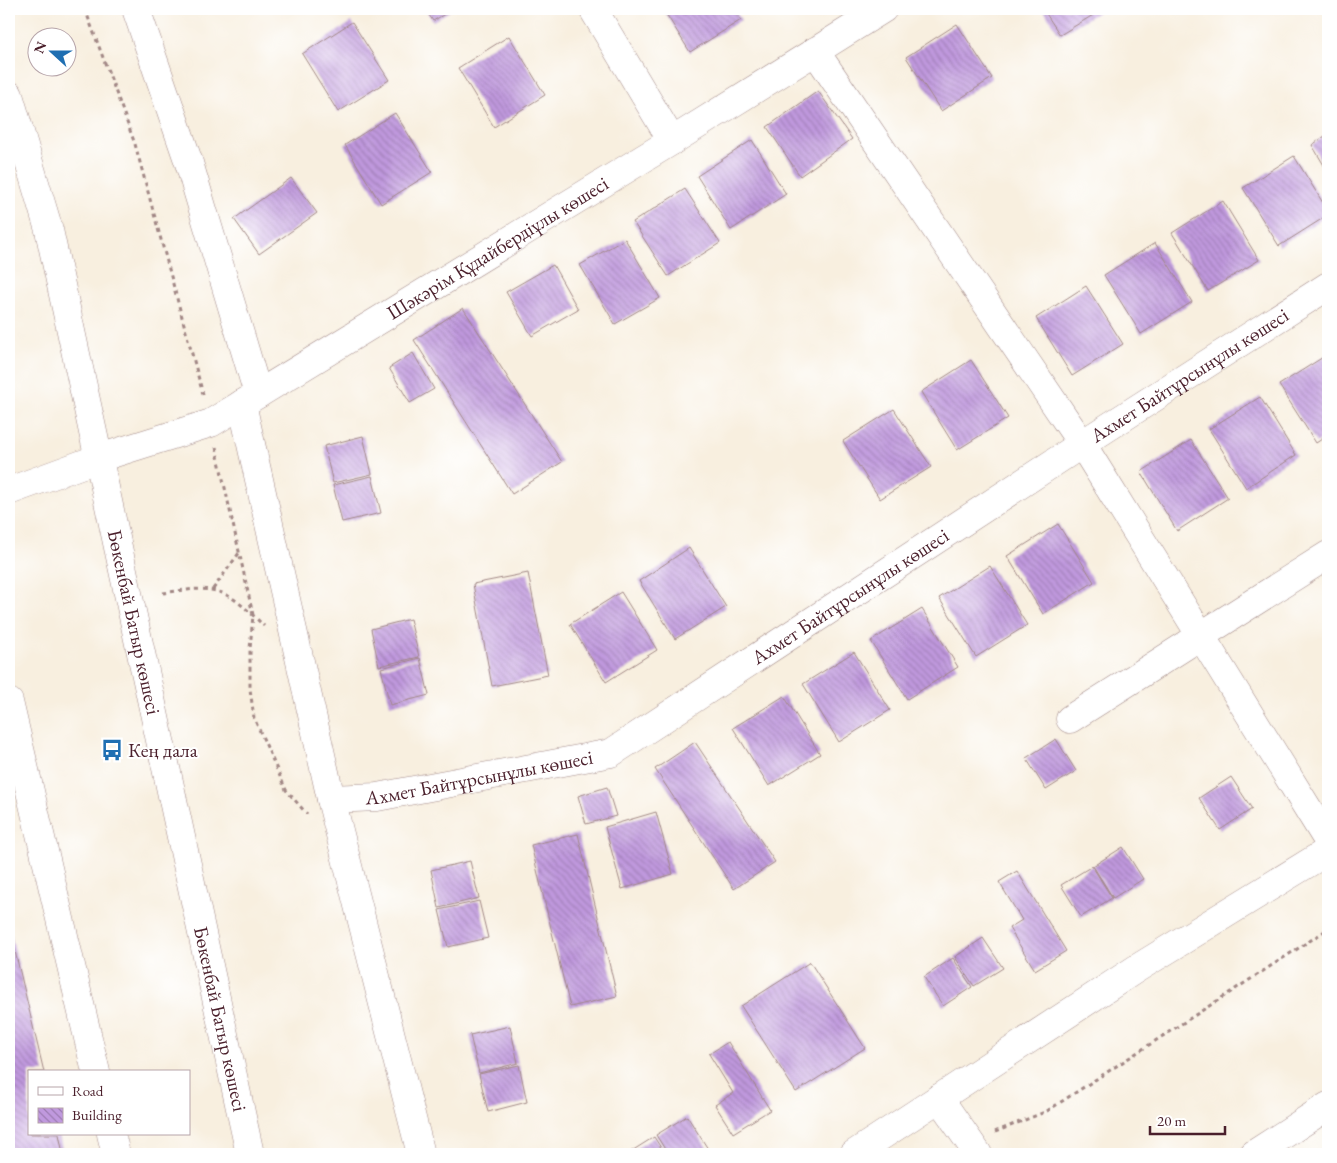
<svg xmlns="http://www.w3.org/2000/svg" width="1337" height="1163" font-family="'EB Garamond',serif">
  <defs>
    <pattern id="building-back-hatch" width="6" height="6" patternUnits="userSpaceOnUse" patternTransform="scale(1.25)"><rect width="6" height="6" fill="#c099de"/><path d="M-1 5l2 2M0 0l6 6M5-1l2 2" fill="none" stroke="#9e7cb4"/></pattern>
  </defs>
  <rect width="100%" height="100%" fill="#fff"/>
  <filter id="ink" filterUnits="userSpaceOnUse"><feTurbulence type="fractalNoise" baseFrequency=".02" numOctaves="2"/><feDisplacementMap in="SourceGraphic" scale="10" xChannelSelector="R" yChannelSelector="G"/><feConvolveMatrix kernelMatrix="1 2 1 2 8 2 1 2 1" color-interpolation-filters="sRGB"/></filter>
  <filter id="wash" filterUnits="userSpaceOnUse"><feTurbulence type="fractalNoise" baseFrequency=".0096" numOctaves="4" result="noise"/><feDisplacementMap in="SourceGraphic" scale="20" xChannelSelector="R" yChannelSelector="G"/><feGaussianBlur stdDeviation="1.12" result="paint"/><feColorMatrix in="noise" values="0 0 0 0 0 0 0 0 0 0 0 0 0 0 0 0 0 1.4 0 .05"/><feComposite in="paint" operator="in"/></filter>
  <g filter="url(#wash)">
    <rect width="100%" height="100%" fill="#f8efdf"/>
    <g id="blocks">
      <path fill="url(#building-back-hatch)" d="M425 9H453L433 21Z
        M663 9H734L741 20 690 52Z
        M1043 9H1103L1060 35Z
        M352 22 389 80 338 112 302 54Z
        M957 24 992 78 941 111 906 57Z
        M509 36 545 95 494 127 458 68Z
        M818 91 852 139 800 176 767 127Z
        M395 113 432 172 381 204 345 145Z
        M1328 134V172L1312 145Z
        M752 140 786 194 731 230 697 176Z
        M1294 156 1328 211V215L1279 246 1243 188Z
        M291 178 317 213 259 254 234 219Z
        M685 189 720 243 668 276 633 222Z
        M1223 201 1259 260 1208 291 1172 233Z
        M625 239 660 298 615 324 580 265Z
        M1155 243 1192 302 1141 334 1104 275Z
        M553 265 578 309 532 336 506 292Z
        M1086 286 1123 344 1072 376 1036 318Z
        M463 308 562 462 512 494 414 340Z
        M413 353 434 389 410 403 389 368Z
        M1328 354V435L1316 443 1279 385Z
        M971 360 1008 418 957 450 921 392Z
        M1260 397 1296 455 1246 488 1209 429Z
        M894 409 931 467 880 499 843 441Z
        M363 436 372 474 333 483 324 446Z
        M1191 440 1228 498 1177 531 1141 472Z
        M372 476 381 513 342 522 333 485Z
        M1058 524 1094 582 1043 614 1007 556Z
        M689 548 726 607 675 639 639 581Z
        M990 566 1027 625 976 657 939 598Z
        M528 573 548 675 492 686 473 584Z
        M621 592 657 650 606 682 570 624Z
        M922 609 958 667 907 699 871 641Z
        M410 619 419 657 379 666 371 629Z
        M854 652 890 710 839 742 803 684Z
        M420 658 429 695 390 705 381 668Z
        M784 696 820 754 769 786 733 728Z
        M1056 739 1076 771 1046 790 1026 758Z
        M695 742 775 862 734 889 655 769Z
        M1231 777 1252 809 1220 830 1199 798Z
        M607 787 616 816 586 824 578 796Z
        M656 812 673 874 622 889 605 827Z
        M578 834 617 996 570 1007 531 845Z
        M1123 847 1143 879 1113 898 1093 866Z
        M470 861 479 898 439 908 431 870Z
        M1092 866 1112 898 1081 917 1061 885Z
        M1017 871 1066 951 1035 970 1009 928 1022 920 999 882Z
        M479 901 488 938 448 947 439 910Z
        M9 926 44 1072H29V1134H59L63 1154H9Z
        M983 938 1003 968 974 986 955 957Z
        M953 958 972 987 943 1006 924 977Z
        M810 962 865 1048 796 1092 741 1006Z
        M510 1026 518 1063 479 1073 470 1035Z
        M728 1042 770 1110 733 1133 715 1105 733 1093 709 1054Z
        M519 1065 527 1102 488 1112 479 1074Z
        M687 1116 708 1149 700 1154H668L656 1135Z
        M654 1137 665 1154H627Z"/>
    </g>
  </g>
  <g filter="url(#ink)">
    <use href="#blocks" fill-opacity="0" stroke="#a18785" stroke-width="1"/>
    <g fill="none" stroke-linecap="round" stroke-linejoin="round">
      <g stroke="#a18785" stroke-width="29">
        <g id="minor">
          <path d="M136 9 189 163 258 394"/>
          <path d="M593 9 672 141"/>
          <path d="M815 51 1082 444 1328 841"/>
          <path d="M242 404 331 799 421 1154"/>
          <path id="s1" d="M9 491 99 458 211 423 672 141 883 9"/>
          <path d="M9 702 96 1072"/>
          <path d="M1070 719 1328 555"/>
          <path id="s2" d="M331 799 377 797 611 753 1082 444 1328 286"/>
          <path d="M939 1098 978 1154"/>
          <path d="M111 1134 116 1154"/>
          <path d="M854 1154 1136 969 1328 851"/>
        </g>
      </g>
      <g stroke="#a18785" stroke-width="29">
        <g id="major">
          <path id="s3" d="M9 95 49 230 250 1154"/>
          <path d="M1254 1154 1328 1106"/>
        </g>
      </g>
      <path stroke="#a18785" stroke-width="3" stroke-dasharray="4 4" stroke-linecap="butt" d="M85 9 135 144 204 398
        M216 447 253 615 250 649V689L254 718 286 790 307 814
        M213 589 239 553
        M163 593C217 585 225 587 264 626
        M995 1132 1047 1111 1328 929"/>
      <use href="#minor" stroke="#fff" stroke-width="28"/>
      <use href="#major" stroke="#fff" stroke-width="28"/>
    </g>
  </g>
  <defs>
    <g id="bus-bare" transform="scale(1.725)"><path d="M-5-6H5V4H4V6H2V4H-2V6H-4V4H-5ZM-3.5-4V0h7V-4ZM-3.5 1.2v1.5H-2V1.2ZM2 1.2v1.5H3.5V1.2Z" fill="#1f6fb2" stroke="#fff" stroke-width="2.5" paint-order="stroke"/></g>
  </defs>
  <g fill-rule="evenodd">
    <use href="#bus-bare" x="112" y="750"/>
  </g>
  <g text-anchor="middle" dominant-baseline="central" stroke-width="4" stroke-linejoin="round" paint-order="stroke">
    <g font-size="20" fill="#4a1f2b" stroke="#fff">
      <text stroke="none"><textPath href="#s1" startOffset="549">Шәкәрім Құдайбердіұлы көшесі</textPath></text>
      <text stroke="none"><textPath href="#s2" startOffset="975">Ахмет Байтұрсынұлы көшесі</textPath></text>
      <text stroke="none"><textPath href="#s2" startOffset="570">Ахмет Байтұрсынұлы көшесі</textPath></text>
      <text stroke="none"><textPath href="#s3" startOffset="542">Бөкенбай Батыр көшесі</textPath></text>
      <text stroke="none"><textPath href="#s2" startOffset="150">Ахмет Байтұрсынұлы көшесі</textPath></text>
      <text stroke="none"><textPath href="#s3" startOffset="948">Бөкенбай Батыр көшесі</textPath></text>
    </g>
    <g font-size="20" fill="#4a1f2b" stroke="#fff" text-anchor="start">
      <text x="128" y="750">Кең дала</text>
    </g>
  </g>
  <rect width="1337" height="1163" fill="none" stroke="#fff" stroke-width="30"/>
  <rect x="28" y="1070" width="162" height="65" fill="#ffffff" stroke="#b7a5aa"/>
  <rect x="38" y="1087" width="25" height="8" fill="#ffffff" stroke="#b7a5aa"/>
  <text x="72" y="1096" font-size="15" fill="#4a1f2b">Road</text>
  <rect x="38" y="1108" width="25" height="15" fill="url(#building-back-hatch)" stroke="#b7a5aa"/>
  <text x="72" y="1120" font-size="15" fill="#4a1f2b">Building</text>
  <g transform="translate(52 52) rotate(291)"><circle r="24" fill="#ffffff" stroke="#b7a5aa"/>
  <path d="M0-4L9 19L0 12L-9 19Z" fill="#1f6fb2"/>
  <text y="-8" font-size="14" font-weight="bold" text-anchor="middle" fill="#4a1f2b">N</text>
  </g>
  <path d="M1150 1126v8h75v-8" fill="none" stroke="#4a1f2b" stroke-width="2.5"/>
  <text x="1157" y="1126" font-size="15" fill="#4a1f2b" stroke="#ffffff" stroke-width="4" paint-order="stroke">20 m</text>
</svg>
